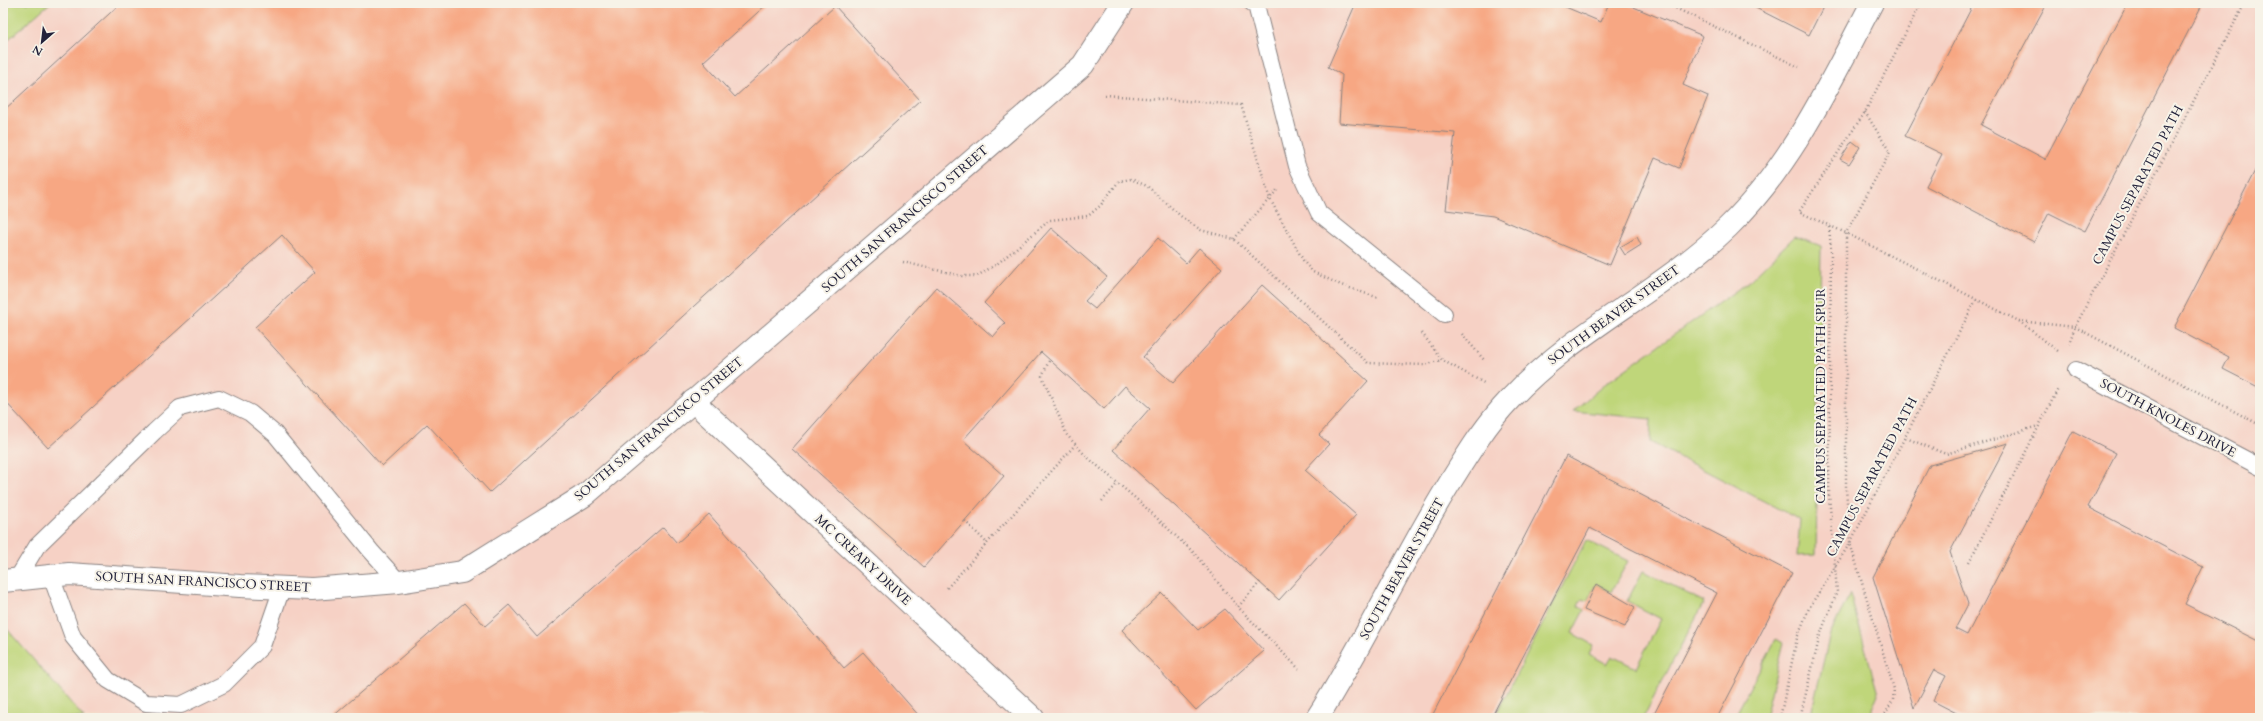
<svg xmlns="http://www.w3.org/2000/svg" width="2263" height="721" font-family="Cardo,serif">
  <rect width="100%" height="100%" fill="#f7f3e8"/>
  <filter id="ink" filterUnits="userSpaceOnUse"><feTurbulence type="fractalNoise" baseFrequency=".025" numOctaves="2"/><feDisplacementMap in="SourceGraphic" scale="8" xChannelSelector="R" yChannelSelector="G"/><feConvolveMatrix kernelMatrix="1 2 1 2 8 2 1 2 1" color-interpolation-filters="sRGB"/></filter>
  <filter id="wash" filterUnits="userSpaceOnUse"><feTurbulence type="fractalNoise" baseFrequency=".012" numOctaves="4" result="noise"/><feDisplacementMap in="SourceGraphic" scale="16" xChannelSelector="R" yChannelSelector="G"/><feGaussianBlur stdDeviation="0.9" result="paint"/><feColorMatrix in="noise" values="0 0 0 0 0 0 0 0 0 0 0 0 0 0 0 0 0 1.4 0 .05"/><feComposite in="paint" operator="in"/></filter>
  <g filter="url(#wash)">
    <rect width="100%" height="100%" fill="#f1e3c7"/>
    <path fill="#f6d1c5" d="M3 3H2260V718H3Z"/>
    <path fill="#bfd67a" stroke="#707c5a" d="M3 3H50L3 44Z
      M1795 236 1821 246 1816 555 1797 556 1800 520 1650 442 1651 419 1573 411 1605 384 1748 282Z
      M1586 540 1628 561 1611 592 1596 584 1587 601 1582 599 1578 606 1584 610 1572 633 1593 645 1589 654 1607 664 1612 656 1636 668 1661 619 1627 601 1643 571 1704 602 1643 718H1494Z
      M1850 594 1878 694 1868 718 1854 713 1851 718H1810L1830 634Z
      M7 629 84 718H3V633Z
      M1776 639 1783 643 1765 718 1758 715 1757 718H1734Z"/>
    <g id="blocks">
      <path fill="#f7a783" d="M121 3H768L703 62 735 97 835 6 920 100 490 492 427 424 382 466 255 327 315 272 282 235 48 448 3 399V111Z
        M1356 3H1556L1601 22 1609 3H1624L1703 36 1683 85 1708 96 1679 168 1655 158 1610 265 1493 216 1446 210 1455 133 1339 123 1342 75 1328 67Z
        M1746 3H1825L1809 35Z
        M1974 3H2047L1981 125 2045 159 2128 3H2203L2085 231 2049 213 2034 242 1926 186 1942 154 1905 136Z
        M1852 141 1860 147 1849 164 1840 159Z
        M2260 161V388L2223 369 2229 357 2174 328Z
        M1051 228 1107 277 1085 301 1095 309 1158 238 1186 263 1199 248 1222 268 1143 357 1173 383 1262 285 1368 381 1319 435 1329 444 1305 470 1356 515 1279 600 1113 450 1150 408 1125 386 1104 409 1041 352 963 440 1004 476 924 567 792 449 936 287 993 337 1005 323 984 303Z
        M1637 237 1641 245 1625 255 1620 247Z
        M2073 431 2116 453 2088 507 2203 567 2185 604 2260 642V718H1966L1933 701 1946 676 1934 670 1914 708 1873 577 1930 465 2008 443 1950 552 1968 604 1955 629 1967 635Z
        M1566 456 1792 573 1717 718H1652L1717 593 1590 528 1491 718H1431Z
        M709 514 844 668 863 652 921 718H331L464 603 485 626 509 605 537 637 663 527 677 543Z
        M1596 584 1635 607 1625 627 1584 610Z
        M1162 593 1198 630 1225 609 1264 651 1196 710 1122 630Z"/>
    </g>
  </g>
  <g filter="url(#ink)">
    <use href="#blocks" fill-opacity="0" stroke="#8a8281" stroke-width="1"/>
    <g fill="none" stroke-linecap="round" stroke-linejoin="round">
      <g stroke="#8a8281" stroke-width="18">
        <path id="service" d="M1252 3 1256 5 1297 166 1319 213 1444 314
          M2076 370 2260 467
          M51 576 73 637 108 680 146 703 181 705 224 684 262 646 282 588
          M17 579 37 546 154 432 180 408 219 398 250 413 275 434 371 551 399 582"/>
      </g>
      <g stroke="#8a8281" stroke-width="24">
        <path id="minor" d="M693 401 1033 718
          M1317 718C1366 641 1403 558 1451 481 1469 452 1487 423 1510 399 1574 330 1661 292 1728 227 1792 165 1831 81 1872 3"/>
      </g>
      <g stroke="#8a8281" stroke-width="24">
        <path id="tertiary" d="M3 581 69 574 240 586 312 589 399 582 462 572 585 495 1083 65 1123 3"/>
      </g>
      <path stroke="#8a8281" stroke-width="2.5" stroke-dasharray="1 3" stroke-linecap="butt" d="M1665 3 1799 67
        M1921 3 1865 112 1799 212 1846 233 2019 321 2058 351
        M1105 95 1241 105 1270 199 1304 262 1313 272 1341 285 1379 298
        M1865 112 1890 152 1846 233V488L1850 543 1894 689 1893 700 1883 718
        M1234 239 1278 189
        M903 262 962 276H977L997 264 1050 220 1088 216 1100 206 1119 181 1131 179 1147 186 1183 218 1201 230 1234 239 1368 363 1424 365 1442 360
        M2019 321 2075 327 2260 425
        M1422 333 1442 360 1484 383
        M1462 334 1485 361
        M2069 344 2075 327 2245 3
        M1049 361 1042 376 1067 435 1086 456 1141 503 1194 553 1238 607
        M1906 438 1946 454 2038 426
        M1102 501 1118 483
        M965 521 987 543
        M1969 562 2058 389
        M1260 582 1238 607 1299 669
        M947 588 1075 445
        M1780 718 1797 638 1809 608 1850 543 1976 300
        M1800 718 1820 635 1837 592 1829 494 1831 249 1829 226"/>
      <use href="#service" stroke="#fff" stroke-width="16"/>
      <use href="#minor" stroke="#fff" stroke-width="22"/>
      <use href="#tertiary" stroke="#fff" stroke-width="22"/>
    </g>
  </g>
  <g text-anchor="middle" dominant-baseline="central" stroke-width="4" stroke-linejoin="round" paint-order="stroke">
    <g font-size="13" fill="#22223b" stroke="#f7f3e8">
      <text transform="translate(2138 185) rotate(-62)">CAMPUS SEPARATED PATH</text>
      <text transform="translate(905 219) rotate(-41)">SOUTH SAN FRANCISCO STREET</text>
      <text transform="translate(1614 315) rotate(-36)">SOUTH BEAVER STREET</text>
      <text transform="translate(1821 396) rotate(-90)">CAMPUS SEPARATED PATH SPUR</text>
      <text transform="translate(2168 418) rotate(28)">SOUTH KNOLES DRIVE</text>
      <text transform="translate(659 429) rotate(-40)">SOUTH SAN FRANCISCO STREET</text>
      <text transform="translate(1872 477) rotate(-62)">CAMPUS SEPARATED PATH</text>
      <text transform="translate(863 560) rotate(43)">MC CREARY DRIVE</text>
      <text transform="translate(1402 569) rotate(-61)">SOUTH BEAVER STREET</text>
      <text transform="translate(203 582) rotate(3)">SOUTH SAN FRANCISCO STREET</text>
    </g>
  </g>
  <rect width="2263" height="721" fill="none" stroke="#f7f3e8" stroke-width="16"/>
  <g transform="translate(42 42) rotate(208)" stroke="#f7f3e8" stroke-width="3" paint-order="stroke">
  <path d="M0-3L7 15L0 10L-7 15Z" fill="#22223b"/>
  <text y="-6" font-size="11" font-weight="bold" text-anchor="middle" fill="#22223b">N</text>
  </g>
</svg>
